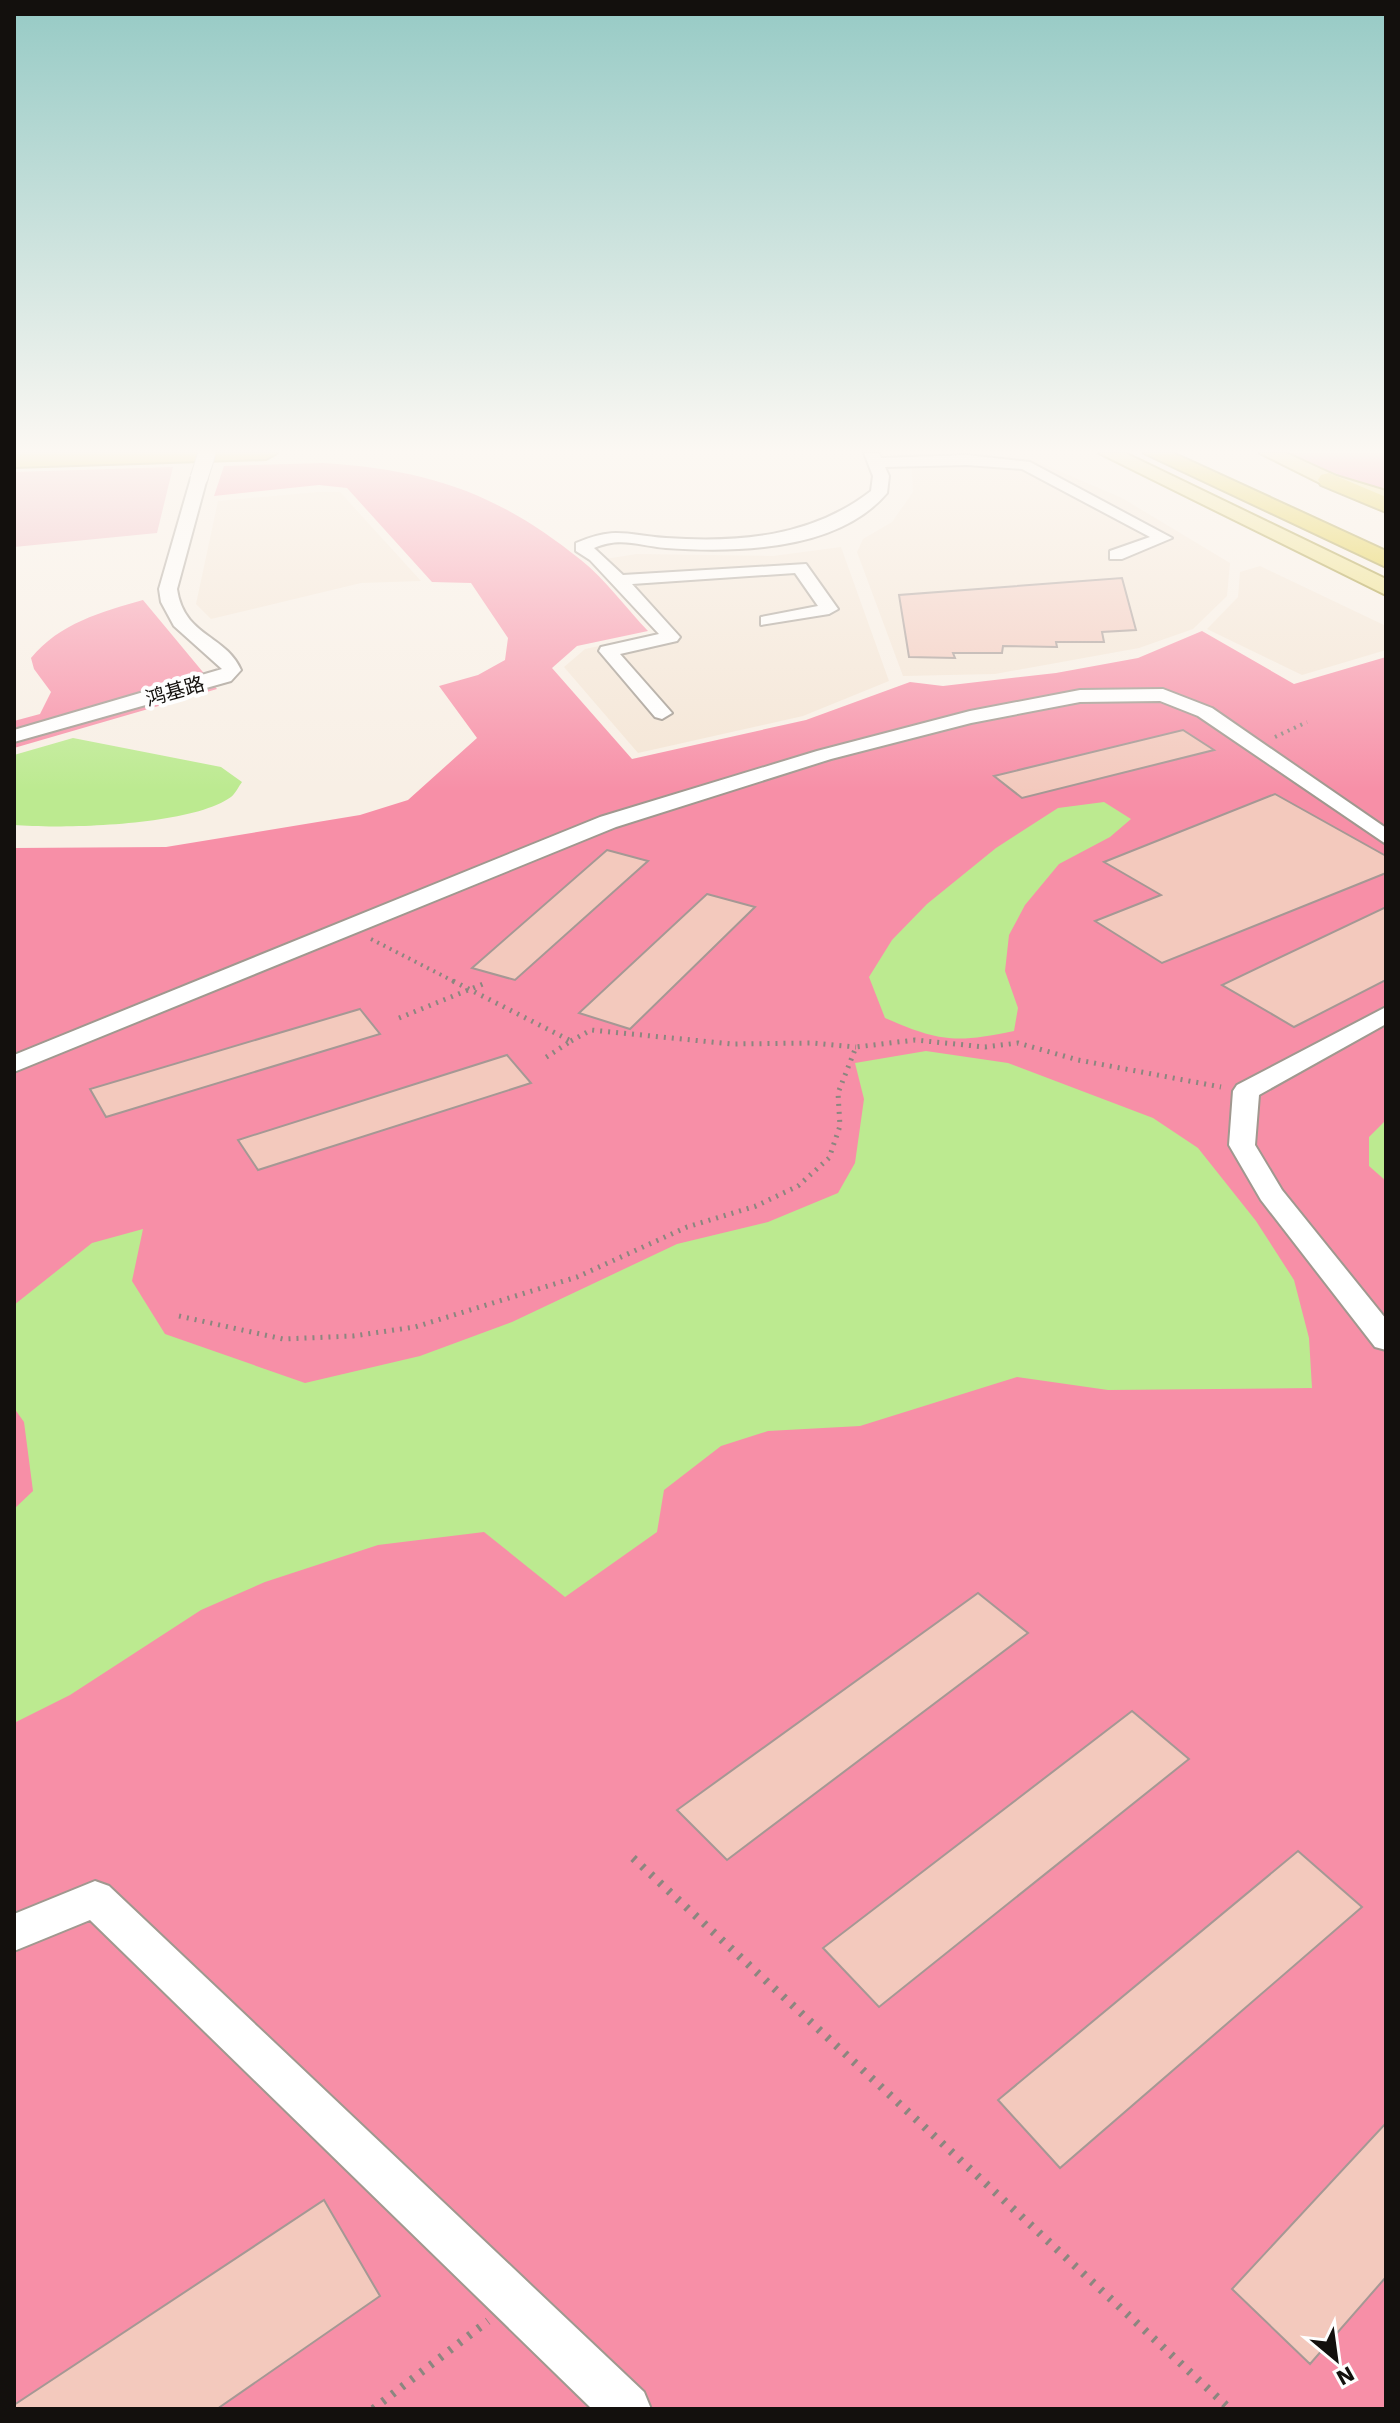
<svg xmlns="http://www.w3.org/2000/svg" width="1400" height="2423" font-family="'Work Sans','Noto Sans SC',sans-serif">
  <rect width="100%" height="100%" fill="#f8efe5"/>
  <path fill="#f4e5d5" d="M968 457 1036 461 1122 498 1230 563 1227 596 1193 629 1139 648 995 674 903 676 857 552 863 539 892 522 913 492 911 459Z
    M318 492H340L421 581 361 583 211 619 196 604 218 501Z
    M841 547 889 681 803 716 638 753 564 667 585 649 656 634 592 561 637 554 773 556Z
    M1260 566 1386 626V650L1302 675 1207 629 1238 597 1240 572Z"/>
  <path fill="#efaeba" d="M173 467 157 533 14 547V472Z"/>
  <path fill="#f78fa7" d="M1286 453H1386V493L1340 479Z
    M324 463C429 470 498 493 581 560 606 580 626 608 648 631L577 646 552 668 632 759 806 720 910 682 943 686 1056 673 1138 658 1202 631 1294 684 1386 657V2409H14V848L166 847 360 815 408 800 477 738 439 686 478 675 505 660 508 638 471 583 432 582 347 488 319 485 214 496 224 466Z
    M143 600 217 689 14 748V721L40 714 51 692 34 669 31 658C60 623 101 612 143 600Z"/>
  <path fill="#bcea90" d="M73 738 221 767 242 782C239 786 235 794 231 797 191 826 62 829 14 825V755Z
    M1104 802 1131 819 1110 837 1059 864 1025 905 1009 935 1005 971 1018 1008 1014 1031C956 1043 940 1042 885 1018L869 977 892 940 927 904 996 848 1058 808Z
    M926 1051 1008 1063 1153 1118 1198 1148 1256 1221 1294 1280 1309 1338 1312 1388 1108 1390 1017 1377 860 1426 768 1431 721 1446 664 1490 657 1532 565 1597 484 1532 378 1545 265 1582 201 1610 70 1695 14 1723V1509L33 1491 24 1422 14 1408V1305L92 1243 143 1229 132 1281 165 1334 305 1383 420 1356 512 1322 677 1244 768 1222 838 1193 855 1163 864 1099 855 1063Z
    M1386 1120V1181L1369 1166V1137Z"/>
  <path fill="#f3c9bd" stroke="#a59894" stroke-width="2" d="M1122 578 1136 630 1102 632 1104 642H1056L1057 647 1003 646 1002 653H953L955 658 909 657 899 595Z
    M1183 730 1214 750 1022 798 994 776Z
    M1275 794 1386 856V873L1162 963 1095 921 1161 895 1104 862Z
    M607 850 648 861 515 980 472 968Z
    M707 894 755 907 630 1029 579 1013Z
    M1386 907V980L1294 1027 1222 985Z
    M360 1009 380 1034 106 1117 90 1089Z
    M507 1055 531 1083 258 1170 238 1140Z
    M978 1593 1028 1633 727 1860 677 1810Z
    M1132 1711 1189 1759 879 2007 823 1948Z
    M1298 1851 1362 1907 1060 2168 998 2100Z
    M1386 2123V2277L1310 2364 1232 2289Z
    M324 2200 380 2296 217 2409H14V2405Z"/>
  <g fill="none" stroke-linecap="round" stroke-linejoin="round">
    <g stroke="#a0988f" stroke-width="4">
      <path id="minor" d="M864 453H879L881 458 967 455 1030 462 1172 538 1122 559H1110V551L1150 537 1022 469 967 465 885 467 889 476 887 493C838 551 736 553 666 548 640 546 621 536 594 548L623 575 806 564 838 609 829 614 761 625V617L818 606 795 573 632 584 680 637 677 641 620 654 672 713 662 719 655 717 599 651 601 647 659 634 590 560 576 551V543C615 526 627 535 666 538 739 543 812 537 871 491L873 476Z
        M199 473 207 478 177 589C184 637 225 634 241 670L231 681 14 742V730L222 669 174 626 161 602 159 589 191 478Z
        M1163 689 1212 708 1386 828V844L1198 716 1160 701 1080 702 971 723 831 759 616 827 14 1072V1055L600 817 817 751 970 711 1080 690Z
        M1386 1007V1024L1259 1095 1255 1145 1282 1190 1386 1319V1350L1375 1347 1261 1200 1229 1145 1233 1091 1237 1085Z
        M95 1881 109 1886 644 2392 651 2409H592L90 1920 14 1951V1914Z"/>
    </g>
    <g stroke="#968512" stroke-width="4">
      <path id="major" d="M1099 453H1125L1386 579V595Z
        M1260 453H1286L1336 476 1386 491V503L1322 484Z"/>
    </g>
    <g stroke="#968512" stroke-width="4">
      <path id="highway" d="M14 453H277L266 459 14 467Z
        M1144 453H1173L1386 551V567Z
        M1329 473 1386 497V512L1321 485 1318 480 1321 475Z"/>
    </g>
    <path stroke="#8c867f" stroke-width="4" stroke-dasharray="2 5" stroke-linecap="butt" d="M1275 737 1307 722
      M371 939 457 983"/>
    <path stroke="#8c867f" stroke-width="5" stroke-dasharray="2 6" stroke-linecap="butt" d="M453 981 571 1041 545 1058
      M399 1018 488 982
      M571 1041 591 1030 732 1044 813 1043 856 1047
      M179 1316 283 1339 353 1336 415 1327 577 1277 687 1227 756 1206 798 1186 829 1158 840 1126 838 1093 856 1047 915 1040 985 1047 1018 1043 1078 1060 1221 1087"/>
    <path stroke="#8c867f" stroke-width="8" stroke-dasharray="3 9" stroke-linecap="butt" d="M633 1858 1230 2409
      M373 2409 488 2321"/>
    <use href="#minor" fill="#fff" fill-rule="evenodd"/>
    <use href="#major" fill="#ebdc73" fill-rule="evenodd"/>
    <use href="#highway" fill="#ddc415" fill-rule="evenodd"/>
    <g stroke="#a0988f" stroke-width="19" stroke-linecap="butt">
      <path id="minor-bridge" d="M199 478 207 453"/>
    </g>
    <use href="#minor-bridge" stroke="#fff" stroke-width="17"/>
  </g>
  <linearGradient id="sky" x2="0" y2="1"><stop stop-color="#96cac5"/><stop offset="0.57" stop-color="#fcf8f3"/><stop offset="1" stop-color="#fcf8f3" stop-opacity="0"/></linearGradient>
  <rect width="1400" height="792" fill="url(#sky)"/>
  <g text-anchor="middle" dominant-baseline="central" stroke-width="8" stroke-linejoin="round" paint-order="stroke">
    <g font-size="20" fill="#13100d" stroke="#fefefe">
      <text transform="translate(175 691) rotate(-16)">鸿基路</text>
    </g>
  </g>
  <rect width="1400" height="2423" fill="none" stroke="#13100d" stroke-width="32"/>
  <g transform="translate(1336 2359) rotate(151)" stroke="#fefefe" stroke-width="6" paint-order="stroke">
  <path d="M0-6L14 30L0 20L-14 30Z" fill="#13100d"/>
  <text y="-12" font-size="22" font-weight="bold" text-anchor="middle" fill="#13100d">N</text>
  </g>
</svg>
